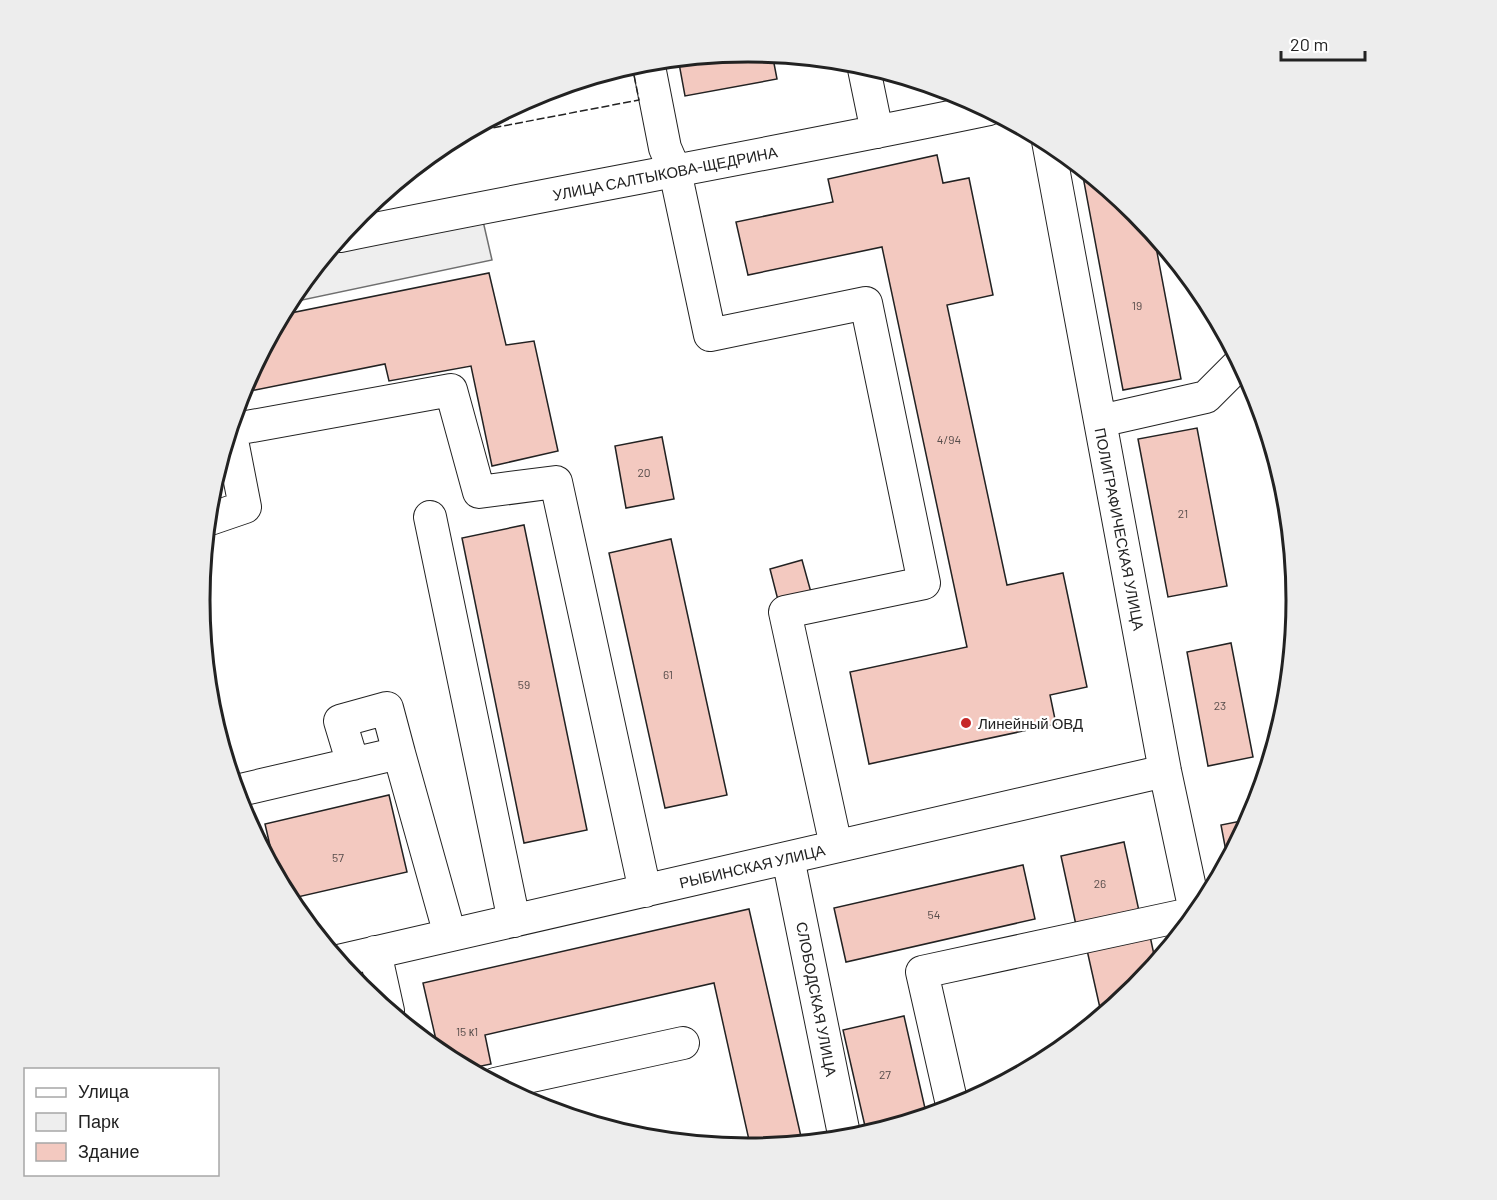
<svg xmlns="http://www.w3.org/2000/svg" width="1497" height="1200" font-family="Barlow,sans-serif">
  <rect width="100%" height="100%" fill="#fff"/>
  <path fill="#eee" stroke="#6f6f6f" stroke-width="1.5" d="M483 221 492 260 288 303 292 295 325 254Z"/>
  <path fill="#f3c9c0" stroke="#222" stroke-width="1.5" d="M749 51 772 53 777 79 685 96 678 58Z
    M937 155 943 183 969 178 993 295 947 305 1007 585 1063 573 1087 687 1050 695 1056 724 869 764 850 672 967 647 882 247 748 275 736 222 833 202 828 179Z
    M1081 166 1137 212 1153 231 1181 379 1123 390Z
    M489 273 506 345 534 341 558 451 492 466 471 366 389 381 385 364 240 393 281 315Z
    M1197 428 1227 586 1168 597 1138 439Z
    M662 437 674 499 626 508 615 446Z
    M524 525 587 830 524 843 462 538Z
    M671 539 727 795 665 808 609 553Z
    M802 560 812 596 779 604 770 569Z
    M1231 643 1253 757 1208 766 1187 652Z
    M389 795 407 872 289 899 277 876 265 824Z
    M1251 819 1228 862 1221 825Z
    M268 841 277 876 259 844Z
    M1124 842 1139 911 1076 925 1061 856Z
    M1023 865 1035 919 846 962 834 908Z
    M749 909 802 1141 821 1137 822 1142 751 1149 714 983 485 1035 491 1064 467 1069 439 1053 423 983Z
    M1150 936 1156 964 1136 988 1102 1017 1087 950Z
    M904 1016 927 1117 867 1135 843 1030Z"/>
  <g fill="none" stroke-linecap="round" stroke-linejoin="round">
    <g stroke="#222" stroke-width="34">
      <path id="minor" d="M648 61 665 148 675 171 710 335 866 303 924 583 785 612 836 846
        M863 64 877 132
        M1048 141 1165 771 1196 916
        M340 236C556 192 773 154 989 109
        M1100 421 1206 397 1241 362
        M430 517 514 921
        M207 520 245 507 230 430 451 390 479 492 556 482 645 891
        M353 764 340 721 387 708 399 753
        M236 791 399 753 450 935
        M788 858 845 1139
        M375 952 388 1011
        M338 961 1165 771
        M495 1084 683 1043
        M953 1109 922 972 1195 913"/>
    </g>
    <use href="#minor" stroke="#fff" stroke-width="32"/>
    <path stroke="#222" stroke-width="1.5" stroke-dasharray="8 3" stroke-linecap="butt" d="M461 134 639 100 632 65"/>
  </g>
  <circle fill="#c62828" stroke="#fff" stroke-width="2" cx="966" cy="723" r="6"/>
  <g text-anchor="middle" dominant-baseline="central" stroke-width="4.5" stroke-linejoin="round" paint-order="stroke">
    <g font-size="12" fill="#564c4a">
      <text x="1137" y="305">19</text>
      <text x="949" y="439">4/94</text>
      <text x="644" y="472">20</text>
      <text x="1183" y="513">21</text>
      <text x="668" y="674">61</text>
      <text x="524" y="684">59</text>
      <text x="1220" y="705">23</text>
      <text x="338" y="857">57</text>
      <text x="1100" y="883">26</text>
      <text x="934" y="914">54</text>
      <text x="467" y="1031">15 к1</text>
      <text x="885" y="1074">27</text>
    </g>
    <g font-size="15" fill="#222" stroke="#fff">
      <text transform="translate(665 173) rotate(-11)">УЛИЦА САЛТЫКОВА-ЩЕДРИНА</text>
      <text transform="translate(1120 529) rotate(79)">ПОЛИГРАФИЧЕСКАЯ УЛИЦА</text>
      <text transform="translate(752 866) rotate(-13)">РЫБИНСКАЯ УЛИЦА</text>
      <text transform="translate(817 999) rotate(79)">СЛОБОДСКАЯ УЛИЦА</text>
    </g>
    <g font-size="15" fill="#222" stroke="#fff" text-anchor="start">
      <text x="978" y="723">Линейный ОВД</text>
    </g>
  </g>
  <path d="M0 0H1497V1200H0ZM210 600a538 538 0 1 1 1076 0a538 538 0 1 1-1076 0Z" fill="#ededed" fill-rule="evenodd"/>
  <path fill="none" stroke="#222" stroke-width="3" d="M210 600a538 538 0 1 1 1076 0a538 538 0 1 1-1076 0Z"/>
  <rect x="24" y="1068" width="195" height="108" fill="#ffffff" stroke="#a7a7a7" stroke-width="1.5"/>
  <rect x="36" y="1088" width="30" height="9" fill="#ffffff" stroke="#a7a7a7" stroke-width="1.5"/>
  <text x="78" y="1098" font-size="18" fill="#222222">Улица</text>
  <rect x="36" y="1113" width="30" height="18" fill="#eeeeee" stroke="#a7a7a7" stroke-width="1.5"/>
  <text x="78" y="1128" font-size="18" fill="#222222">Парк</text>
  <rect x="36" y="1143" width="30" height="18" fill="#f3c9c0" stroke="#a7a7a7" stroke-width="1.5"/>
  <text x="78" y="1158" font-size="18" fill="#222222">Здание</text>
  <path d="M1281 51v9h84v-9" fill="none" stroke="#222222" stroke-width="3"/>
  <text x="1290" y="51" font-size="18" fill="#222222" stroke="#ffffff" stroke-width="4.5" paint-order="stroke">20 m</text>
</svg>
